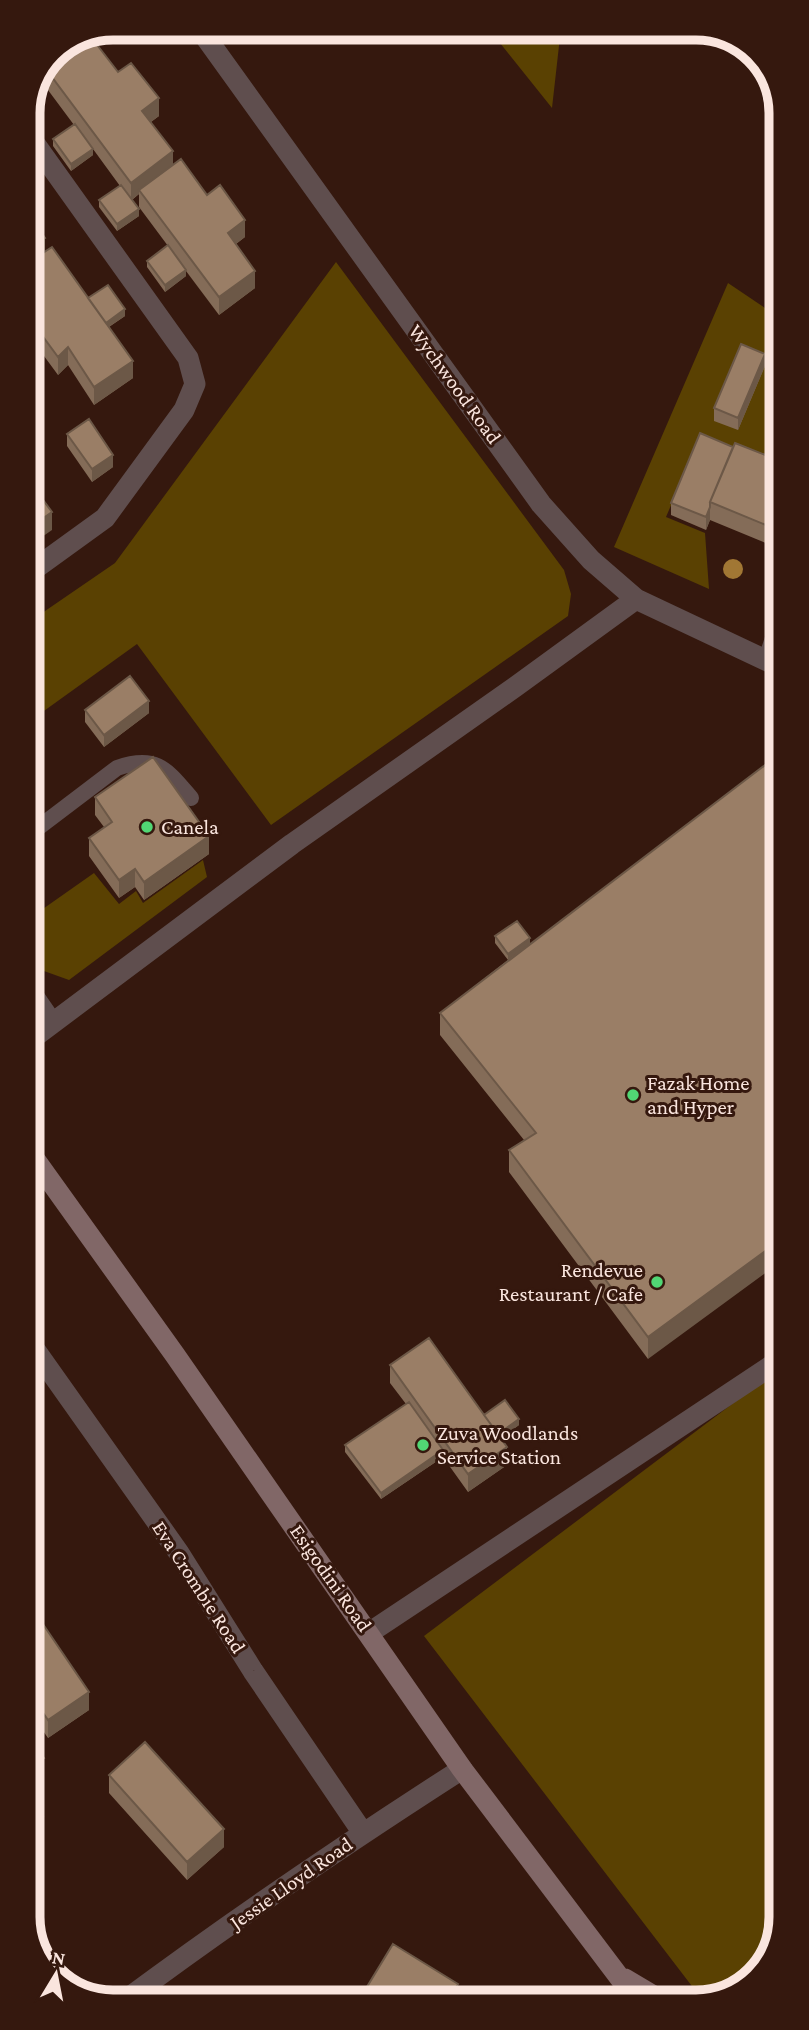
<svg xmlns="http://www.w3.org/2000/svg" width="809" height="2030" font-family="'Crimson Pro',serif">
  <rect width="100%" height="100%" fill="#35180e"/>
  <path fill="#5a4102" d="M488 28H561L552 108Z
    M336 262 564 570 571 594 568 616 271 825 137 644 30 721 29 622 115 563Z
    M728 283 777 316 778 475 698 442 666 517 705 533 709 589 614 547Z
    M203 860 207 877 69 980 30 966V918L94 873 119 904 136 891 143 903Z
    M780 1368 781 1917 764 1968 723 1998H701L424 1636Z"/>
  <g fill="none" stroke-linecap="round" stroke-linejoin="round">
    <path stroke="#5f4e4e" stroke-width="16" d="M766 659 778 623
      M30 834 117 768C157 754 167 770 191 798"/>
    <path stroke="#5f4e4e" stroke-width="21" d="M199 28 541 504 591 560 636 599 778 666
      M28 134 188 358 195 384 184 410 105 518 29 573
      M30 991 52 1023
      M30 1040 292 844 515 687 636 599
      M31 1344 179 1553 253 1671 363 1833
      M369 1633 780 1360
      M123 2002C233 1920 347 1843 462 1769"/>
    <path stroke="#816767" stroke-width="21" d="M31 1154 175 1355 462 1769 635 1998
      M625 1979 657 1998"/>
  </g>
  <circle fill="#a17734" cx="733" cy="569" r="10"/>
  <path fill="#846c58" d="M53 53 118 72 159 116 151 122 173 165 207 195 245 237 236 244 255 288 219 315 186 271V276L165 292 147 267V261L168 246 139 207V194L132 200 139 216 117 231 99 207V200L120 186 93 149V155L71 171 53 146V139L74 125 45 86V71Z
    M28 214 45 251 88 298 125 316 109 327 133 378 94 405 68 365 58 375 30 337V319L32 318 29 313Z
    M765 366 738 430 714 421V408Z
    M67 434 113 467 92 482 67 446Z
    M733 447 778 460V548L710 520 706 530 671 515V503Z
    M85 710 149 713 104 747 85 722Z
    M773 759 648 1359 509 1172V1150L524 1140 440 1035V1013L508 960 495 943V936L530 944Z
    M95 797 209 854 144 900 135 887 119 898 89 856V838L104 827 95 815Z
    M390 1365 484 1415 519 1425 501 1438 507 1465 468 1492 443 1457 381 1499 345 1452V1445L406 1404 390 1383Z
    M32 1608 89 1710 48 1738 32 1715Z
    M109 1775 224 1847 187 1880 109 1793Z"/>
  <path fill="#6c5847" d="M86 39 48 73V64L53 53Z
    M159 98V116L142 128V111Z
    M93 149V155L71 171V164Z
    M173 151V169L139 190V194L131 200V183Z
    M40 184V190L28 198V192Z
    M139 209V216L117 231V224Z
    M245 220V237L228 250V233Z
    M45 238V255L29 267 28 249Z
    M186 270V276L165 292V285Z
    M255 271V288L219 315V297Z
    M125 309V316L104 330V324Z
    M68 347V365L58 375V357Z
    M765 354V366L738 430V418Z
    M133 361V378L94 405V387Z
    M113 455V467L92 482V469Z
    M39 458V476L29 483V466Z
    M710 507V520L706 530V517Z
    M52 512V530L29 546V528Z
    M149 701V713L104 747V735Z
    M209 836V854L144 900V882Z
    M135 869V887L119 898V880Z
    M530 938V944L508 960V954Z
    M779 1241V1263L648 1359V1337Z
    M519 1419V1425L494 1443V1437Z
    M507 1447V1465L468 1492V1474Z
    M443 1450V1457L381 1499V1493Z
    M89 1692V1710L48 1738V1720Z
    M44 1758V1770L32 1779V1767Z
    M43 1816V1823L32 1830V1824Z
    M224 1829V1847L187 1880V1862Z
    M458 1984V1999H449Z"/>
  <path fill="#9a7e66" stroke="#6c5847" stroke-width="2" d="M91 37 118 72 131 63 159 98 142 111 173 151 131 183 46 69 47 66 80 42Z
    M75 124 93 149 71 164 53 139Z
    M181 159 207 195 220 185 245 220 228 233 255 271 219 297 139 190Z
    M28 167 40 184 28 192Z
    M121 185 139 209 117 224 99 200Z
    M28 214 45 238 28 249Z
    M168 245 186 270 165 285 147 261Z
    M52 247 133 361 94 387 68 347 58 357 30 319 40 312 29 295V262Z
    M108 285 125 309 106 323 88 298Z
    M741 344 765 354 738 418 714 408Z
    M89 419 113 455 92 469 67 434Z
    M700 433 733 447 710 502V507L706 517 671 503Z
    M735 443 778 460V530L710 502Z
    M29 444 39 458 29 466Z
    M29 481 52 512 29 528Z
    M130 676 149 701 104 735 85 710Z
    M153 757 209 836 144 882 135 869 119 880 89 838 112 822 95 797Z
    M773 759 778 766 779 1241 648 1337 509 1150 536 1133 440 1013Z
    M517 921 530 938 508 954 495 936Z
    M429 1338 507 1447 468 1474 390 1365Z
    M505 1400 519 1419 498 1434 484 1415Z
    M409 1402 443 1450 381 1493 345 1445Z
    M32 1608 89 1692 48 1720 32 1697Z
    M32 1741 44 1758 32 1767Z
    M145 1742 224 1829 187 1862 109 1775Z
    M34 1802 43 1816 32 1824V1803Z
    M393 1944 458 1984 449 1999 359 2000Z"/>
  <g fill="#51d674" stroke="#35180e" stroke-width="2.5">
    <circle cx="147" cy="827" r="7"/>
    <circle cx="633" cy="1095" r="7"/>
    <circle cx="657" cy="1282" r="7"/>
    <circle cx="423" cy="1445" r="7"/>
  </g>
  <g text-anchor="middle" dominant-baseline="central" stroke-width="6" stroke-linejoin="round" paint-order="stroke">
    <g font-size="21" fill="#fae5de" stroke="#35180e">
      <text transform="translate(455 384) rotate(54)">Wychwood Road</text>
      <text transform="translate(331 1578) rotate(55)">Esigodini Road</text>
      <text transform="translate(199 1587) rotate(57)">Eva Crombie Road</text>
      <text transform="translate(291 1883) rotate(-35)">Jessie Lloyd Road</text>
    </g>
    <g font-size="21" fill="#fae5de" stroke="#35180e" text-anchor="start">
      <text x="161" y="827">Canela</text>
      <text x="647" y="1083">Fazak Home<tspan x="647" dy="24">and Hyper</tspan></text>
      <text x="643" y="1270" text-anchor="end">Rendevue<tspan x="643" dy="24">Restaurant / Cafe</tspan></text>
      <text x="437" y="1433">Zuva Woodlands<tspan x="437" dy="24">Service Station</tspan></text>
    </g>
  </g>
  <path d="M0 0H809V2030H0ZM113 40H696A73 73 0 0 1 769 113V1917A73 73 0 0 1 696 1990H113A73 73 0 0 1 40 1917V113A73 73 0 0 1 113 40Z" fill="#35180e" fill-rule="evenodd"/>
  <path fill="none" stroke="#fae5de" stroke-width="9" d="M113 40H696A73 73 0 0 1 769 113V1917A73 73 0 0 1 696 1990H113A73 73 0 0 1 40 1917V113A73 73 0 0 1 113 40Z"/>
  <g transform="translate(56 1974) rotate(10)" stroke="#35180e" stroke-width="5" paint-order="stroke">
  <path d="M0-5L12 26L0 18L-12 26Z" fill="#fae5de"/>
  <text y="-10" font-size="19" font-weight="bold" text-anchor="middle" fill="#fae5de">N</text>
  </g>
</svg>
